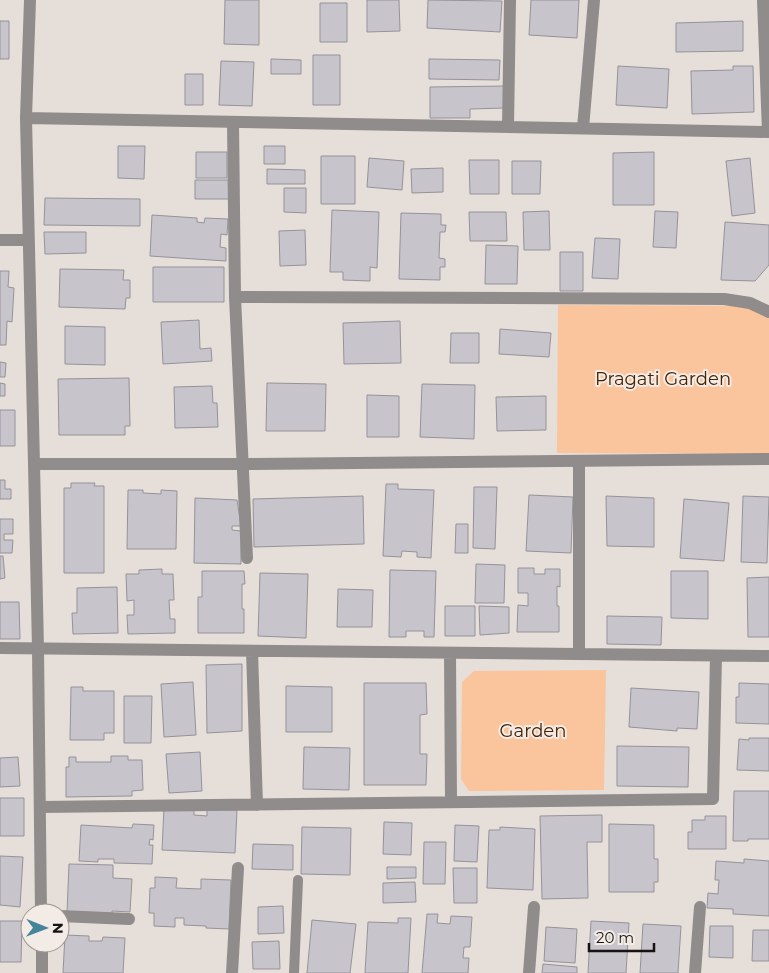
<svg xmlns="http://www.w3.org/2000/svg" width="769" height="973" font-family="Montserrat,sans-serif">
  <rect width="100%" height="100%" fill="#e6ded9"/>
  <path fill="#fac49c" d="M558 305 749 306 769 317V454L557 453Z
    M606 670 604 790 469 791 461 779 462 682 474 671Z"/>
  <path fill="#c7c4cb" stroke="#959299" d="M225 0H259V45L224 44Z
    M367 0H399L400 31 367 32Z
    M428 0 502 1 500 32 427 28Z
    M531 0H579L577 38 529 35Z
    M320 3H347V42H320Z
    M0 21H9V59H0Z
    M743 21V51L676 52V23Z
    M313 55H340V105H313Z
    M271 59 301 60V74H271Z
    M429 59 500 60 499 80 429 79Z
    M221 61 254 62 252 106 219 105Z
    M618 66 669 69 667 108 616 105Z
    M733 66H753L754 112 692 114 691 71 733 70Z
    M185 74H203V105H185Z
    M505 86V108L470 109V118H430V87Z
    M118 146H145L144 179 118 178Z
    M264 146H285V164H264Z
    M196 152H227V178H196Z
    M654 152V205H613V153Z
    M321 156H355V204H321Z
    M369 158 404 161 402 190 367 187Z
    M750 158 755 213 732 216 726 161Z
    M469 160H499V194H470Z
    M512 161H541L540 194H512Z
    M443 168V192L412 193 411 169Z
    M267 169 305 170V184H267Z
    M195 180H229V199H195Z
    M284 188H306V213L284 212Z
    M45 198 140 199V226L44 225Z
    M332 210 379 212 377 268 370 267V281L343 280V272H330Z
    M549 211 550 250H524L523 212Z
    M655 211 678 212 676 248 653 247Z
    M469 212H506L507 241H470Z
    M401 213 441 214V225H446L445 232H440L439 258 445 259V267H440V280L399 279Z
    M152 215 197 218V222L204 223 205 218 228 219 227 235 221 234 220 247 226 248V261L150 256Z
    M725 222 769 225V265L755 281 721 280Z
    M305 230 306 265 280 266 279 231Z
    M44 232H86V253L45 254Z
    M595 238 620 239 618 279 592 278Z
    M486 245 518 246 517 284H485Z
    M560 252H583V291H560Z
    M153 267H224V302H153Z
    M60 269 124 270 123 280H130V298H126L125 309 59 307Z
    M0 271H9L8 287 14 288 12 322 7 321 6 345H0Z
    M199 320 200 349 211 348 212 361 163 364 161 322Z
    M400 321 401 363 344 364 343 323Z
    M65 326 105 327V365L65 364Z
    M500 329 551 333 549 357 499 354Z
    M451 333H479V363H450Z
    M0 362 6 363 5 377H0Z
    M129 378 130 426H125V435H59L58 379Z
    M0 383 5 384V396H0Z
    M267 383 326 384 325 431H266Z
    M422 384 475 385 474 439 420 437Z
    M212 386 213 403H217L218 427 175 428 174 387Z
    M367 395 399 396V437H367Z
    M546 396V430L497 431 496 397Z
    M0 410H15V446H0Z
    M0 480H5V489H11V499H0Z
    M71 483H95L94 486H104V573H64V488H71Z
    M386 484H398V489L434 490 431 558 417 557V552L402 551 401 557 383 556Z
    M474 487H497L495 549 473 548Z
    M128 490H143V493L161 494V490L177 491 176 549H127Z
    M529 495 573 497 571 553 526 551Z
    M363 496 364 544 254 547 253 499Z
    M606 496 654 498V547L607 546Z
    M743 496 769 497 767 563 741 562Z
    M195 498 237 500 241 526H232V530L241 531V564L194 563Z
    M684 499 729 503 724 561 680 558Z
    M0 519H13V534H4V540H13L12 553H0Z
    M456 524H468V553H455Z
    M0 556H3L5 578 0 579Z
    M476 564 505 565 504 603H475Z
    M518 568H534V574H545V569H560V587L557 586V606H559V632H517L518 605 528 606V593H518Z
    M162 569V574H173L174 600H169L170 619H175V633L128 634 127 615H134V600L127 601 126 574H139V570Z
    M390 570 436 571 434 637H424V631H406V637H389Z
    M202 571H244L245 584H242V609H244V633H198V597H202Z
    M671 571H708V619L671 618Z
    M260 573 308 574 306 638 258 636Z
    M769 577V637H748L747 578Z
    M117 587 118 633 73 634 72 613H77V588Z
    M338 589 373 590 372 627H337Z
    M0 602H19L20 639H0Z
    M445 606H475V636H445Z
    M479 606 509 607V633L480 635Z
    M607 616 662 617 661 645 607 644Z
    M242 664V731L207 733 206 665Z
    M193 682 196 735 164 737 161 684Z
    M364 683H426L427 714 420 715V754H427L426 785H364Z
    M739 683 769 684V724L736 723V697H739Z
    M286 686 332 687V732H286Z
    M71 687H83V691H114V733H104V740H70Z
    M631 688 699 692 697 729 677 728V731L629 727Z
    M124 696H152L151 743H124Z
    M749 738H769V771L737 770 739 739 749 740Z
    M617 746 689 747 688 787 617 786Z
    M304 747 350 748 349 790 303 789Z
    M200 752 202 791 169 793 166 754Z
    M111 756H128V760H142L143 790 132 791V796L66 797V767H69V757H76V762H111Z
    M18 757 20 786 0 787V758Z
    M734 791H769V839H748V841H733Z
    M0 798H24V836H0Z
    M164 807 194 809V815L207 816V809L237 810 235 853 162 850Z
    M602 815V842H587L588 898 542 899 540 816Z
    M705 816H726V849H688V832H692V820H705Z
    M384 822 412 823 411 855 383 854Z
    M133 824 154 825 153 840 150 839 149 845H153L152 864 114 863V859H98V862L79 861 81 825 132 828Z
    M609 824 654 825V859H658V882H654V892H609Z
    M455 825 479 826 477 862 454 861Z
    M302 827 351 828 350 875 301 874Z
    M500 827 535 829 533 890 487 888 489 830H500Z
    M424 842H446L445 884H423Z
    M253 844 293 845V870L252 869Z
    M0 856 23 857 20 907 0 905Z
    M744 859 769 861V916L733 914V909L707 908 708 893 718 894 719 880H715L716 861 744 863Z
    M69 864 113 865V878L132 879 130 912 112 911V915L67 913Z
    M387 867H416V878L387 879Z
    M453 868H477V903H454Z
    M155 877 177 878 176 888 201 889V879L231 880 229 929 206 928V926L184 925V918H175V927L154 926V913H149L150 888H155Z
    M415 882 416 902 383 903V883Z
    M283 906 284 933 258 934V907Z
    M427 914H438L437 923 450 924 451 916 472 917 470 947H464L463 958H469L468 973H422Z
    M398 918H411L408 973H365L368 922 398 923Z
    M312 920 356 924 350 973H307Z
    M0 921H22L21 962H0Z
    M591 921 629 923 626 973H588Z
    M643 924 681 926 678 973H640Z
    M710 926H733V958L709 957Z
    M546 927 577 929 575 963 544 961Z
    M753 930H769V961H752Z
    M65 935 89 936V941H102L103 937 125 938 123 973H63Z
    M279 941 280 969H253L252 942Z
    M543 964 577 967V973H542Z"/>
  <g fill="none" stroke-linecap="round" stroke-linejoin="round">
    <path stroke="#908c8b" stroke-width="10" d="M294 973 298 880"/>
    <path stroke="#908c8b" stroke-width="12" d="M30 0 26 118 34 464
      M763 0 768 132
      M26 118 769 132
      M233 122 235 297 247 558
      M508 127 510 0
      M583 128 594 0
      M0 240H28
      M235 297 724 299 750 303 769 312
      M0 648 769 656
      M252 651 257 805
      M450 653 451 802
      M579 654V461
      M40 807 713 799 716 656
      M60 916 129 919
      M232 973 238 868
      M529 973 534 907
      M695 973 700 907"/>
    <path stroke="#908c8b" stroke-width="12" d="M41 913 38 649 34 464H244L769 459
      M42 943V973"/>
  </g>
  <g text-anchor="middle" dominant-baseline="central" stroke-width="4" stroke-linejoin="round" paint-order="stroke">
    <g font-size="18" fill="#492300" stroke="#f3ebe6">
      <text x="663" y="379">Pragati Garden</text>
      <text x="533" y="731">Garden</text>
    </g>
  </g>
  <g transform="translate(45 928) rotate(91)"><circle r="24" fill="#f3ebe6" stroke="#9b9591"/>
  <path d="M0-4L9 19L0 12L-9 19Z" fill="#458499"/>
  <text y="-8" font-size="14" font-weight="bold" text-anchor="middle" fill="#161312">N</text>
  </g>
  <path d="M589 943v8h65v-8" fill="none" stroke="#161312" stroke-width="2.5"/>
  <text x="596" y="943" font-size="15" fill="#161312" stroke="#f3ebe6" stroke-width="4" paint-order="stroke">20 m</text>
</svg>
